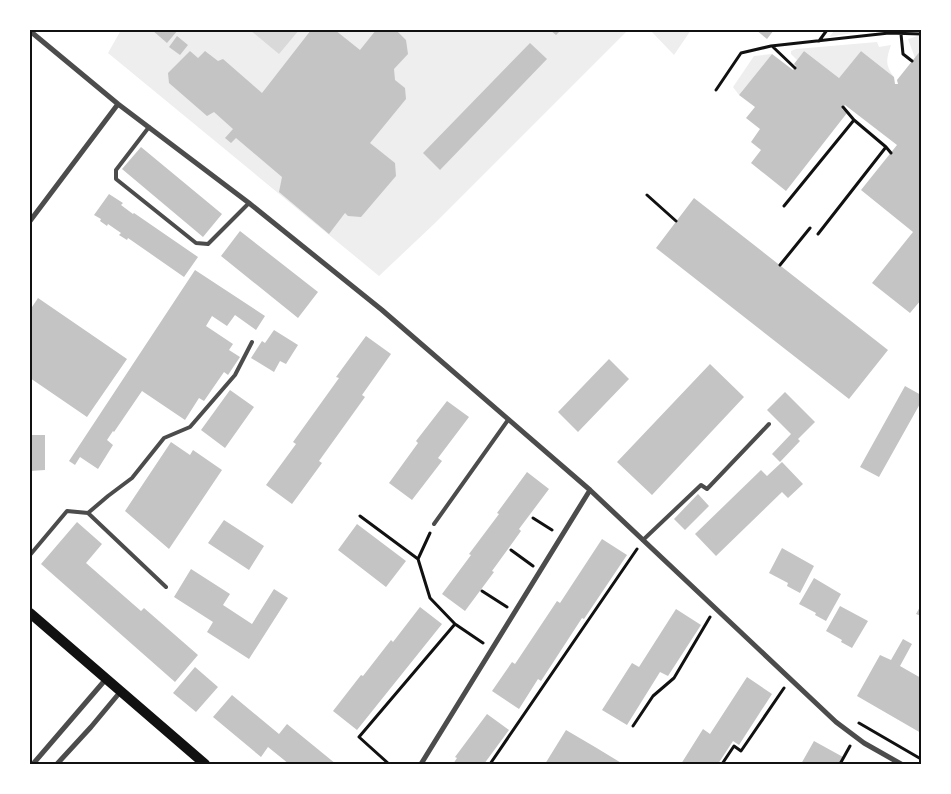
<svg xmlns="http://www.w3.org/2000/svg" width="951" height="794" font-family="Poppins,sans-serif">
  <rect width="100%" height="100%" fill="#fff"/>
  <path fill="#eee" d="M121 30H628L434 224 379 276 108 53Z
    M650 30H691L674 55Z
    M835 30H871L829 37Z
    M921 35V50L915 58 908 39Z
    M877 42 879 47 891 45C886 60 885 65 894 77L861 51 839 78 804 51 797 60 791 54V51L796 49Z
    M772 54 739 95 733 87 754 56Z"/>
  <path fill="#d9d9d9" d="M250 30H299L279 54Z"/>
  <path fill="#c4c4c4" d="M152 30H178L167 43Z
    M311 30H335L360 50 376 30H396L406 40 408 54 394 69 395 80 405 88 406 99 370 143 395 163 396 176 361 217 348 216 345 213 329 234 279 192 282 177 236 138 231 143 225 138 233 129 214 112 207 116 169 83 168 73 190 51 198 58 205 51 218 61 223 59 262 93Z
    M550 30H561L556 35Z
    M756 30H774L767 39Z
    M177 36 188 45 180 55 169 47Z
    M530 43 547 59 440 170 423 153Z
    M921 50V300L910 313 872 283 913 232 861 190 897 145 845 105 842 109 847 113 786 191 751 163 761 150 751 142 760 129 746 118 755 107 739 95 772 54 793 70 796 66 794 64 804 51 839 78 861 51 894 77 895 84H898L897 80Z
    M141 147 222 214 203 237 122 169Z
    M109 194 123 203 121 205 133 214 134 213 198 257 184 277 128 238 127 240 119 235 121 233 108 224 107 226 100 221 101 219 94 215Z
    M694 198 888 350 849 399 656 248Z
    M240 231 318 292 298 318 221 256Z
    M195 270 265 316 256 330 235 315 227 326 212 316 206 326 233 344 229 350 240 357 228 375 224 372 204 401 199 398 185 420 142 391 114 432 113 431 107 440 113 445 98 469 80 457 75 465 69 461Z
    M38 298 127 359 87 417 30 378V310Z
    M274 330 298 345 286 364 280 361 274 372 251 358 262 341 265 343Z
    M366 336 391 354 362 395 365 397 319 461 322 463 292 504 266 485 296 444 293 442 339 378 336 377Z
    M609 359 629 379 578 432 558 412Z
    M710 364 744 397 652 495 617 462Z
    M905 386 921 395V402L879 477 860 467Z
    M230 390 254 407 225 448 201 430Z
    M785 392 815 422 798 439 800 441 780 462 772 454 791 434 767 410Z
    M447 401 469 417 438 458 442 461 412 500 389 483 418 443 416 441Z
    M30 435H45V470L30 471Z
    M171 442 190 455 193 450 222 470 169 549 125 511Z
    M782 462 803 484 788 498 782 492 716 556 695 534 761 470 767 476Z
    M527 472 549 489 519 529 521 531 492 571 494 572 465 611 442 594 471 555 469 554 499 514 497 513Z
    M698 494 709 506 685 530 674 519Z
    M224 520 264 546 249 570 208 543Z
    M77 522 102 544 86 563 141 611 144 608 198 655 175 682 41 564Z
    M357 524 406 561 386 587 338 550Z
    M602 539 627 555 584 619 582 618 541 681 538 679 519 709 492 691 512 662 515 664 557 601 560 603Z
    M782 548 814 566 800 593 787 586 788 583 769 573Z
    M191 569 230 594 223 605 252 624 274 589 288 598 249 659 207 632 213 622 174 597Z
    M814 578 841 594 826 621 815 615 816 613 799 604Z
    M921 605V616L916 614Z
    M840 606 868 621 852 648 841 642 842 640 826 631Z
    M420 607 442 624 357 730 333 711 361 675 363 676 391 640 393 642Z
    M676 609 701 625 668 676 660 672 627 725 602 710 632 663 639 667Z
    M903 639 912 644 900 666 921 678V733L857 696 880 655 891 660Z
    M195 667 218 687 196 712 173 693Z
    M747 677 772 694 739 745 733 741 718 764H681L703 729 710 734Z
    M232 695 279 734 287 724 336 764H289L268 747 261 757 213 717Z
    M487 714 509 730 484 764H453L457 758 455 757Z
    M566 730 595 747 623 764H545Z
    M814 741 843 757 839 764H801Z"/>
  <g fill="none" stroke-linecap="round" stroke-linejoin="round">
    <path stroke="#111" stroke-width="3" d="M901 34 903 54 912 61
      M819 41 827 30
      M772 46 795 68
      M716 90 741 53 771 46 889 33 921 34
      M843 107 854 120
      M886 147 891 153
      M647 195 676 221
      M784 206 854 120 886 147 818 234
      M780 265 810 228
      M360 516 418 559 430 598 455 624 483 643
      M533 518 552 530
      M511 550 533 566
      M418 559 430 533
      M482 591 507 607
      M859 723 921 759
      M633 726 653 696 674 678 710 617
      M389 764 359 737 455 624
      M490 764 637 549
      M722 764 734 746 741 751 784 688
      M840 764 850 746"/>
    <path stroke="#4c4c4c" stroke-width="4" d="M149 127 116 170V179L196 243 208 244 249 203
      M88 513 166 587
      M434 524 508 420
      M643 540 701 485 707 489 769 424
      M30 555 67 511 88 513 108 496 132 478 164 438 190 427 235 375 252 342"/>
    <path stroke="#4c4c4c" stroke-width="5" d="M30 31 118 104 249 203 382 310 590 490 836 722 864 743 901 764
      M30 221 118 104
      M33 764 106 679
      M57 764 91 727 121 691
      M421 764 590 490"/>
    <path stroke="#111" stroke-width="10" d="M30 613 205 764"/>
  </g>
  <rect width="951" height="794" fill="none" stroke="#ffffff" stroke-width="62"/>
  <rect x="31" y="31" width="889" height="732" fill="none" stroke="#111" stroke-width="2"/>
</svg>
